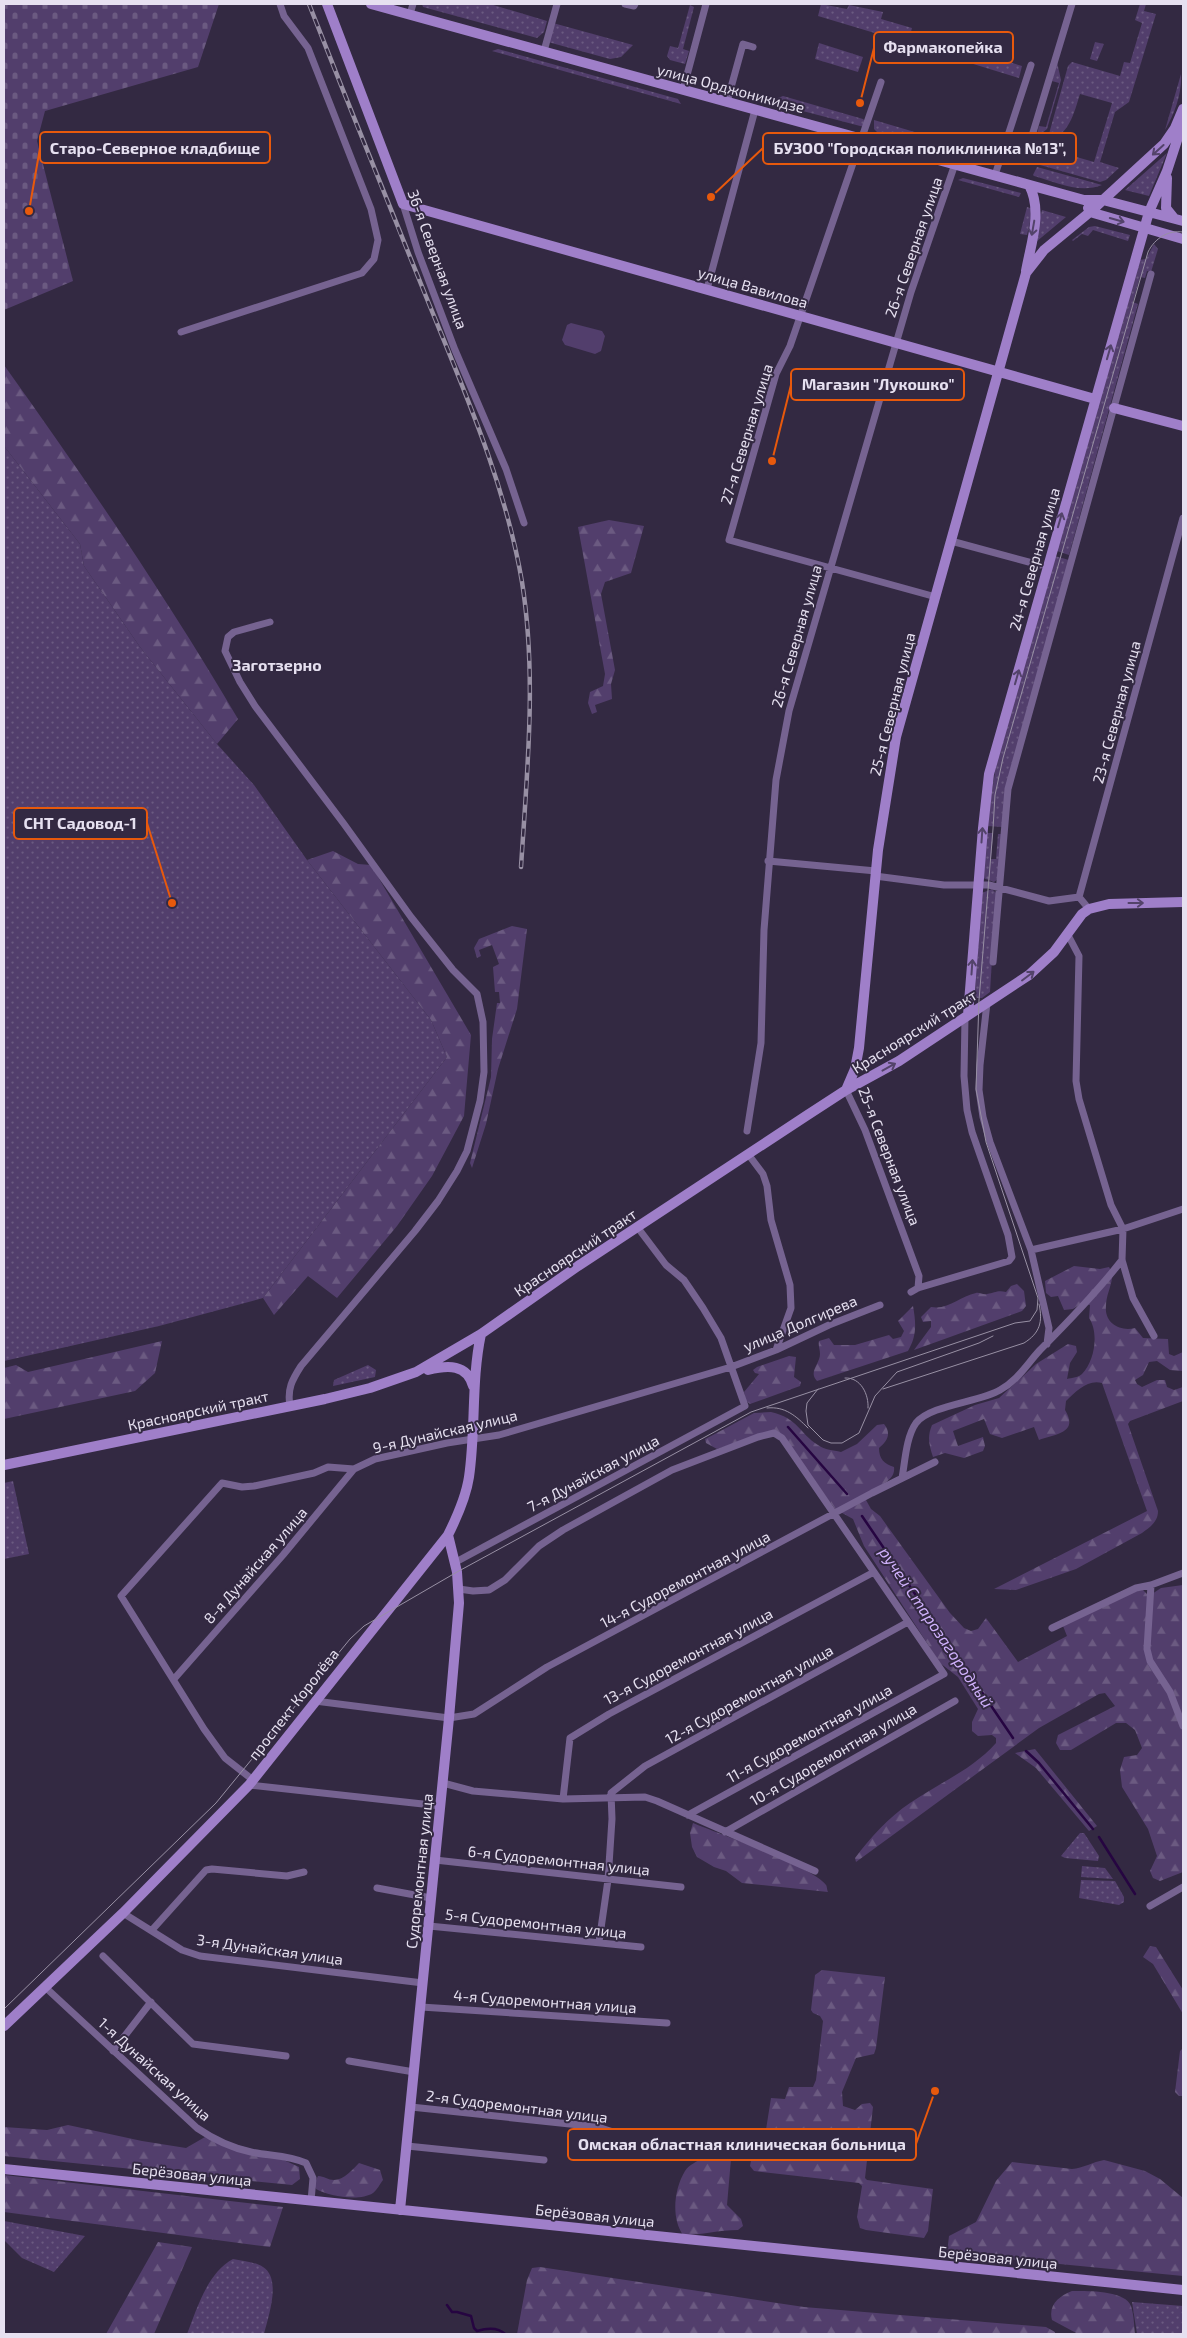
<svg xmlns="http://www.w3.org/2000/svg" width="1187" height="2338" font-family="'Exo 2',sans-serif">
  <defs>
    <pattern id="green-dots" width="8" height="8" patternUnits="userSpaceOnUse" patternTransform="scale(1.25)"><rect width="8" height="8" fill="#523e6c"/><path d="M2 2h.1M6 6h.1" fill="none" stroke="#6b5a81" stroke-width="1.8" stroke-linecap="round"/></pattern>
    <pattern id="forest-firs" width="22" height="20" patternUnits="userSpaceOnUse" patternTransform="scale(1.25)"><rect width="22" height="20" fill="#523e6c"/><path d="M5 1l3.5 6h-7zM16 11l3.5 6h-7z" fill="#6b5a81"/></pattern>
    <pattern id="cemetery-stones" width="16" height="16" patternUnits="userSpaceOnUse" patternTransform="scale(1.25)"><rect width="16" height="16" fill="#523e6c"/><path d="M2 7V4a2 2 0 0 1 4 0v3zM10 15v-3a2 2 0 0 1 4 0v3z" fill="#6b5a81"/></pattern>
  </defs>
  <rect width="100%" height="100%" fill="#332942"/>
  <path fill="url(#green-dots)" d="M422 4H490L547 21 544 32 537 38 423 7Z
    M821 4 847 9 849 5 883 12 881 19 912 28 908 43 818 16Z
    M1140 4H1146L1144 11 1156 14 1129 102 1115 112 1100 162 1119 168 1106 180 1100 182 1033 163 1066 154 1094 162 1112 103 1080 94C1074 113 1069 136 1047 141L1068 66 1072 62 1120 76 1124 62 1130 63 1142 23 1135 20Z
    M690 5 694 7 683 49 689 51 685 64 670 60 667 56 670 46 678 48Z
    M553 23 633 45 621 57 610 59 548 42Z
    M920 38 937 43 938 40 1022 66 1019 78 918 47Z
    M1095 42 1104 44 1097 61 1090 59Z
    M819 43 863 57 858 72 815 59Z
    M498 49 678 99 681 104 492 51Z
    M1057 62 1061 80 1047 129 1036 138 1039 126 1046 127 1059 83 1052 81Z
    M1181 74C1182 93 1175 113 1165 130Z
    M783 96 863 119 865 121 864 127 772 103 773 100Z
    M874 120 996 156 993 164 877 132 874 129Z
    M1167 153 1149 196 1125 190Z
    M1037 167 1102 185C1080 194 1055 182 1034 176L1033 175Z
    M963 178 1021 193 1019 197 958 180Z
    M1027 207 1033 209 1027 235 1020 234Z
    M1042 210 1066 217 1036 242 1034 240Z
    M1095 226 1130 235 1128 241 1093 230 1088 236 1082 234 1073 241 1072 240 1089 227Z
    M1154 244 1158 249 1151 272 1147 271 1145 278 1140 277 1133 302 1138 304 1069 555 1054 550 1138 260 1146 259Z
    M4 446 80 544 84 566 140 647 217 744 254 785 307 860 431 1020 447 1057 263 1298 159 1326 4 1361Z
    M1055 556 1069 560 1045 646 1002 827 987 826 996 765Z
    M986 833H993L991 859H996L998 834H1002L998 879 994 882 983 878Z
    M992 889 996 893 990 992 982 998H976L975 995 982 893Z
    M368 1365 376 1370 375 1377 333 1386 334 1380Z
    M13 1481 29 1554 4 1559V1483Z
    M1080 1833H1084L1099 1856 1098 1861 1065 1858 1061 1856Z
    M1082 1866 1105 1868 1113 1879 1081 1877Z
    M1081 1880 1115 1881 1124 1897V1902L1119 1905 1079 1898Z
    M4 2221 85 2236 54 2272 22 2258 4 2240Z
    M233 2259C242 2261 256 2262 263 2267 282 2279 268 2317 264 2334H187C197 2309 207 2273 233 2259Z
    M1132 2302 1183 2306V2334H1137Z"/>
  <path fill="url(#forest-firs)" d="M4 365C86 480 166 596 238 719L217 744 140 647 84 566 80 544 4 446Z
    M609 520 644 526 631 573 605 582 601 594 615 670 611 684 612 699 595 705 597 712 592 714 588 703 590 692 603 686 605 674 578 527Z
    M333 851 358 864 371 865 471 1035 464 1116 432 1176 397 1226 337 1298 308 1276 274 1315 263 1298 447 1057 431 1020 307 860Z
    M512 926 527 929 517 1009 498 1069 486 1124 472 1168 470 1163 491 1077 492 1039 497 1003H500L499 992H495L493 967 499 964 492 945 479 950 481 956 477 958 474 948 479 939Z
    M1074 1266 1100 1269 1109 1267C1111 1271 1113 1274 1112 1278 1111 1287 1106 1296 1106 1306 1104 1323 1120 1332 1135 1328L1143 1338 1168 1339 1169 1354 1174 1356 1183 1352V1371L1170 1370 1157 1361 1149 1362 1143 1375 1135 1380 1137 1384 1142 1387 1157 1380H1165L1167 1387 1174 1390 1183 1387V1401L1130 1421 1128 1424 1158 1511C1158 1522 1150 1527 1142 1533L1076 1569 1016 1590 994 1589 1147 1511 1102 1383C1088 1379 1076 1391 1066 1401L1065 1410C1079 1433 1056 1434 1039 1440L1034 1427 1002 1438 990 1434 984 1419 953 1431 958 1446 983 1437 985 1446 983 1451 964 1458 945 1453 933 1457C929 1445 927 1437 932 1425L975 1405 999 1398 1036 1364 1068 1344 1076 1346 1077 1352 1070 1363 1067 1379C1072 1378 1079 1377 1082 1374 1095 1361 1099 1332 1089 1318L1090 1305 1082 1303 1073 1309 1064 1310 1058 1296 1051 1297 1046 1293 1045 1281Z
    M1017 1284 1024 1291 1026 1306 1022 1311 914 1350 931 1327V1321L923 1322 921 1317 931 1307C949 1310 960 1296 976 1293 979 1292 983 1295 987 1294 995 1293 997 1290 1006 1292L1011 1286Z
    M913 1306C916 1323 917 1336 908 1351L817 1381C808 1372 820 1364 820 1354 820 1349 818 1346 819 1341L829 1338 834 1345H855L889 1335 893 1339 901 1337 904 1331 898 1321Z
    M162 1341 155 1373 135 1391 4 1419V1368L16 1365 28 1372Z
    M789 1356 796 1357 794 1377 801 1382 800 1386 750 1404 746 1401 744 1392 759 1374 755 1373 753 1370 757 1367Z
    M771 1412C798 1418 799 1433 818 1445 825 1450 833 1450 841 1452L857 1444 877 1425 884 1424C892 1434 887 1441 879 1448 879 1459 884 1464 894 1467 896 1481 877 1487 867 1493L866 1500 871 1509 880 1516 950 1613 964 1628 971 1631 978 1629 986 1618 1018 1662 1067 1636 1063 1626 1135 1591 1143 1590 1149 1596 1161 1588 1183 1585V1872L1160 1881 1153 1878 1150 1871 1157 1856 1148 1829 1122 1787 1120 1770 1124 1757 1137 1755 1142 1748 1135 1730 1126 1723H1116L1071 1750H1060L1056 1743 1058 1735 1115 1706 1105 1693 1099 1694 1039 1728 856 1862 855 1858C870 1838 889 1817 910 1803 939 1783 972 1770 996 1743V1738L992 1735 978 1736 972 1731V1722L978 1709 958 1677 940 1663 864 1546 853 1519 835 1509 784 1437 757 1436 717 1449 706 1443 705 1439 711 1436 754 1413Z
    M1035 1749 1097 1826 1089 1831 1036 1768 1015 1753Z
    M693 1823C717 1833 814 1867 826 1885 827 1886 827 1890 828 1892L742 1883 726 1871 714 1867 697 1857 692 1847 690 1833Z
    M1150 1946 1156 1947 1183 1990V2014L1153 1964 1143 1957Z
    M822 1970 885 1977 876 2048 874 2054 856 2058 842 2092 843 2106 855 2110 862 2104 870 2103 873 2107 865 2178 867 2180 933 2189 928 2231 924 2238 866 2230 860 2228 857 2217 862 2186 859 2183 754 2171 750 2166 752 2155H762L771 2098 785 2099 789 2087H813L816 2080 823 2021 820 2016 813 2013 811 2010 815 1975Z
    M1183 2048V2096H1179L1175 2092 1180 2051Z
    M68 2125 142 2141 186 2148 205 2137C237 2145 270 2152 299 2167L300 2179 292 2185 4 2156V2127L47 2130Z
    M704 2158 731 2159 727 2205 741 2219 743 2226 738 2230C719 2230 702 2235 683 2235 671 2218 674 2189 685 2171 689 2165 697 2161 704 2158Z
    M1104 2160 1145 2171 1160 2179 1183 2198V2276L947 2253 949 2236 976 2222 996 2181 1012 2162 1072 2169C1083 2168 1093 2162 1104 2160Z
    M359 2163 380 2170 383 2180C380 2184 377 2190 373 2193 359 2202 329 2196 316 2189L314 2185 318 2176C324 2176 328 2180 334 2180 344 2180 353 2169 359 2163Z
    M4 2175 283 2207 270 2247 4 2212Z
    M158 2242 192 2247 154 2334H106Z
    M540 2267 804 2307 1046 2327 1055 2332V2334H517L527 2280 532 2268Z
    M1072 2291C1086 2291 1125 2290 1131 2306 1134 2315 1134 2325 1135 2334H1078L1052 2320C1048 2305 1059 2296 1072 2291Z"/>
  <path fill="url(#cemetery-stones)" d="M4 4H219L198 67 45 111 37 141 73 281 4 310Z"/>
  <path fill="#523e6c" d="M571 323 602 331 605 336 601 351 595 354 565 345 562 340 567 325Z"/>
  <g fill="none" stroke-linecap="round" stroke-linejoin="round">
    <path stroke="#260541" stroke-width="2.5" d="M788 1427 847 1494
      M862 1516 1013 1738
      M1026 1751 1039 1763 1093 1829
      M1099 1837 1135 1894
      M447 2305 452 2312H457L471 2316 474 2328 477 2331C487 2328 498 2327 505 2334"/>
    <path stroke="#766391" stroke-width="7" d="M625 4 634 6 635 4
      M410 14 413 4
      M544 51 557 4
      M881 82 790 346 776 374 729 540 936 597
      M683 90 706 4
      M727 102 743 44 753 47
      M1031 139 1072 4
      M995 175 1031 65
      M403 204 418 252 455 350 506 469 524 523
      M707 289 755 110
      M181 332 362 273 374 259 378 240 371 209 308 48 284 16 280 4
      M951 541 1040 565
      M270 622 234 632 228 637 225 651 240 682 255 706 344 824 411 917 453 970 477 994 483 1022 484 1072 480 1101 467 1151 457 1171 438 1201 415 1231 301 1366C292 1380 287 1389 290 1406
      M768 861 876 871
      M875 876 944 885H989L1049 901 1079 897
      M1089 909 1079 897 1183 518
      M1068 935 1079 956 1076 1081 1079 1099 1111 1205 1123 1229 1122 1260 1133 1298 1154 1336
      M993 962 1008 789 1151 274
      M987 1003 980 1065 979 1090 983 1117 990 1142 1031 1250 1049 1328 1047 1344
      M846 1090 865 1130 919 1276 918 1288
      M747 1131 761 1043 764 930 776 780 789 711 911 292 955 164
      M748 1154 763 1174 767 1186 771 1220 790 1285 791 1308 776 1350
      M1031 1250 1123 1229 1183 1209
      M911 1292 918 1288 1009 1261 1012 1257 1008 1235 972 1132 967 1110 964 1076 965 1017
      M902 1478C905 1462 906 1437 916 1423 930 1405 980 1402 1000 1390 1018 1380 1027 1364 1040 1350 1069 1321 1097 1292 1122 1260
      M454 1563 745 1406 721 1338 703 1308 684 1280 666 1265 638 1228
      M1151 1585 1147 1649 1150 1661 1170 1692 1183 1726
      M459 1589 473 1591 489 1590 505 1580 539 1546 563 1530 672 1470 758 1437 774 1433 782 1438 944 1674 688 1815
      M1052 1628 1136 1588 1151 1585 1183 1573
      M174 1679 283 1555 354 1469
      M315 1701 449 1718 474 1714 547 1667 872 1493 935 1462
      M253 1780 225 1758 204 1729 121 1596 222 1483 242 1487 254 1486 314 1473 328 1467 354 1469 375 1459 447 1443 499 1435 731 1367 776 1350 829 1325 880 1305
      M443 1783 473 1791 563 1799 645 1797 657 1801 815 1871
      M249 1785 441 1806
      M563 1799 570 1738 609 1714 874 1572
      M725 1832 955 1701
      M435 1860 681 1887
      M377 1888 431 1898
      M1150 1906 1183 1887
      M123 1913 182 1950 200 1956 423 1983
      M429 1926 641 1947
      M152 1930 206 1870 212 1869 287 1876 304 1872
      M599 1942 608 1880 612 1819 611 1793 645 1766 908 1622
      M103 1956 193 2044 286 2056
      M45 1987 197 2128C213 2139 232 2148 251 2152 270 2156 288 2155 306 2163L313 2178 311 2201
      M421 2007 667 2023
      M113 2051 151 2002
      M349 2061 414 2072
      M411 2107 598 2127 677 2153
      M407 2146 544 2160"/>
    <path stroke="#9f7fc9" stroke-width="10" d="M327 4 403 204 1095 399
      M371 4 1084 200H1103L1183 221
      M1167 178 1166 208 1174 218
      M1088 208 1090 212 1183 239
      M1026 271C1031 243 1043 211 1029 185
      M1114 408 1183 426
      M968 1015 983 828 989 774 1149 212 1167 171 1183 122
      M846 1090 855 1069 859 1048 878 850 896 737 1026 273 1044 250 1090 212 1164 144 1175 128 1183 109
      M428 1370C448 1365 467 1364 473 1386
      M4 1465 325 1399 370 1388 416 1372 481 1334 578 1266 806 1116 846 1090 899 1061 1029 975 1054 952 1082 914 1089 909 1109 904 1183 902
      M4 2026 123 1913 249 1785 448 1535C457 1517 466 1497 469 1477 476 1429 471 1381 481 1334
      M4 2169 1183 2290
      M400 2210 449 1718 459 1603 457 1572 448 1535"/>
    <path stroke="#9890a4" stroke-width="1" d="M845 1378C861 1377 869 1395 868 1408
      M818 1389 807 1403 806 1411 808 1425 823 1440 831 1443H842L859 1433 875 1396 897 1372 979 1343 993 1336
      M883 1389 1024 1343C1040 1333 1043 1322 1039 1304
      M767 1408C785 1406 796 1416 808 1428
      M4 2009 216 1803 350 1639 364 1626 457 1572 751 1412 1015 1323 1030 1321 1037 1310 1038 1298 986 1142 976 1089 979 1000 993 829 995 795 1003 758 1148 252C1155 238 1168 230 1183 232"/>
    <g stroke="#9890a4" stroke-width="4.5">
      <path id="rail" d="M309 4C347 101 386 198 425 294 463 388 505 482 522 582 537 676 527 772 521 867"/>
    </g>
    <use href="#rail" stroke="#332942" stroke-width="2.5" stroke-dasharray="8" stroke-linecap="butt"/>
  </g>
  <defs><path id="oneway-shaft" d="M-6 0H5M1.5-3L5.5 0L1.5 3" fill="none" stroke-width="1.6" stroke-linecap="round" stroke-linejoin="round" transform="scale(1.25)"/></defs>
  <g stroke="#53436a">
    <use href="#oneway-shaft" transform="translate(1158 150) rotate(138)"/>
    <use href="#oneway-shaft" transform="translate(1117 220) rotate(16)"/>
    <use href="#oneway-shaft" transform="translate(1033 228) rotate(100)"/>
    <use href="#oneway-shaft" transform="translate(1109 352) rotate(-74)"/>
    <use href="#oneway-shaft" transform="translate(1060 520) rotate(-74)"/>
    <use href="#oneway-shaft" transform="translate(1017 677) rotate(-74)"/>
    <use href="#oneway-shaft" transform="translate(982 835) rotate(-86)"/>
    <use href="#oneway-shaft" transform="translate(1136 903)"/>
    <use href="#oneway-shaft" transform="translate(972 967) rotate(-86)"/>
    <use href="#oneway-shaft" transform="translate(1028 976) rotate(-37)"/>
    <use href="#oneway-shaft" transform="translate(889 1067) rotate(-29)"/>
  </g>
  <g text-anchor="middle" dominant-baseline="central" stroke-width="4" stroke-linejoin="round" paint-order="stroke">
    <g font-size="15" fill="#e6e0f0" stroke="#332942">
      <text transform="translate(731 88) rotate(15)">улица Орджоникидзе</text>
      <text transform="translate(913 247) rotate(-71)">26-я Северная улица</text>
      <text transform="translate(438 259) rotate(70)">36-я Северная улица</text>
      <text transform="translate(753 287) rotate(16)">улица Вавилова</text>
      <text transform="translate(746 434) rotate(-73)">27-я Северная улица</text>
      <text transform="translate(1034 559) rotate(-74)">24-я Северная улица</text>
      <text transform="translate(796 636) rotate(-74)">26-я Северная улица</text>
      <text transform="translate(892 704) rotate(-76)">25-я Северная улица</text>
      <text transform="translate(1116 712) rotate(-75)">23-я Северная улица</text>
      <text transform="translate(914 1031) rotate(-32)">Красноярский тракт</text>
      <text transform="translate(890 1156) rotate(69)">25-я Северная улица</text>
      <text transform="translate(575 1252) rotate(-34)">Красноярский тракт</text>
      <text transform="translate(800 1323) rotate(-23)">улица Долгирева</text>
      <text transform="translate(198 1410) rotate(-12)">Красноярский тракт</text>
      <text transform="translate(445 1431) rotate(-13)">9-я Дунайская улица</text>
      <text transform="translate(593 1473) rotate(-28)">7-я Дунайская улица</text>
      <text transform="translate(255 1565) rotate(-49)">8-я Дунайская улица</text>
      <text transform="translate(685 1579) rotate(-28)">14-я Судоремонтная улица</text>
      <text transform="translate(688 1656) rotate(-28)">13-я Судоремонтная улица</text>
      <text transform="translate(749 1694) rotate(-29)">12-я Судоремонтная улица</text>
      <text transform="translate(293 1704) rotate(-52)">проспект Королёва</text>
      <text transform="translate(809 1733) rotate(-29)">11-я Судоремонтная улица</text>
      <text transform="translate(833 1754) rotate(-30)">10-я Судоремонтная улица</text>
      <text transform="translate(559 1860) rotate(6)">6-я Судоремонтная улица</text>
      <text transform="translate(419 1871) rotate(-84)">Судоремонтная улица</text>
      <text transform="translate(536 1923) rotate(6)">5-я Судоремонтная улица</text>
      <text transform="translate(270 1949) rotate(8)">3-я Дунайская улица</text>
      <text transform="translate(545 2001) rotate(4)">4-я Судоремонтная улица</text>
      <text transform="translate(155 2069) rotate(42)">1-я Дунайская улица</text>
      <text transform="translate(517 2106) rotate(7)">2-я Судоремонтная улица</text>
      <text transform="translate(192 2174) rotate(6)">Берёзовая улица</text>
      <text transform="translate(595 2215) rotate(6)">Берёзовая улица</text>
      <text transform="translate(998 2257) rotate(6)">Берёзовая улица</text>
    </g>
    <g font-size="16" font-weight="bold" fill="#e6e0f0" stroke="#332942">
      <text x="277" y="664">Заготзерно</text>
    </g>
    <g font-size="16" font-style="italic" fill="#d0b1fc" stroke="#332942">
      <text transform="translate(937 1627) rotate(56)">ручей Старозагородный</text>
    </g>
  </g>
  <path fill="none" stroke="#e8590c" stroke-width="2" d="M860 103L874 48M29 211L40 148M711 197L763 148M772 461L791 385M172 903L147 823M935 2091L916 2144"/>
  <g fill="#e8590c" stroke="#332942" stroke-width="2">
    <circle cx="860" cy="103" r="5"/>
    <circle cx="29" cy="211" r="5"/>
    <circle cx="711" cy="197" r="5"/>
    <circle cx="772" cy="461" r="5"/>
    <circle cx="172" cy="903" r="5"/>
    <circle cx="935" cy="2091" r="5"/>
  </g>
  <g fill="#332942" stroke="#e8590c" stroke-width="2">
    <rect x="874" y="32" width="139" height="31" rx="5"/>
    <rect x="40" y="132" width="230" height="31" rx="5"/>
    <rect x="763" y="133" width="313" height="31" rx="5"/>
    <rect x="791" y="369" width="173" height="31" rx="5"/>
    <rect x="14" y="808" width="133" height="31" rx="5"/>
    <rect x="568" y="2129" width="348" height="31" rx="5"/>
  </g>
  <g font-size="16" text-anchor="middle" font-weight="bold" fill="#e6e0f0">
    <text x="943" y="53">Фармакопейка</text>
    <text x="155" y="154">Старо-Северное кладбище</text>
    <text x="920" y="154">БУЗОО "Городская поликлиника №13",</text>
    <text x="878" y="390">Магазин "Лукошко"</text>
    <text x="80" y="829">СНТ Садовод-1</text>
    <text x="742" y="2150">Омская областная клиническая больница</text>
  </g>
  <rect width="1187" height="2338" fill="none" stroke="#e6e0f0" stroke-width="10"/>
</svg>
